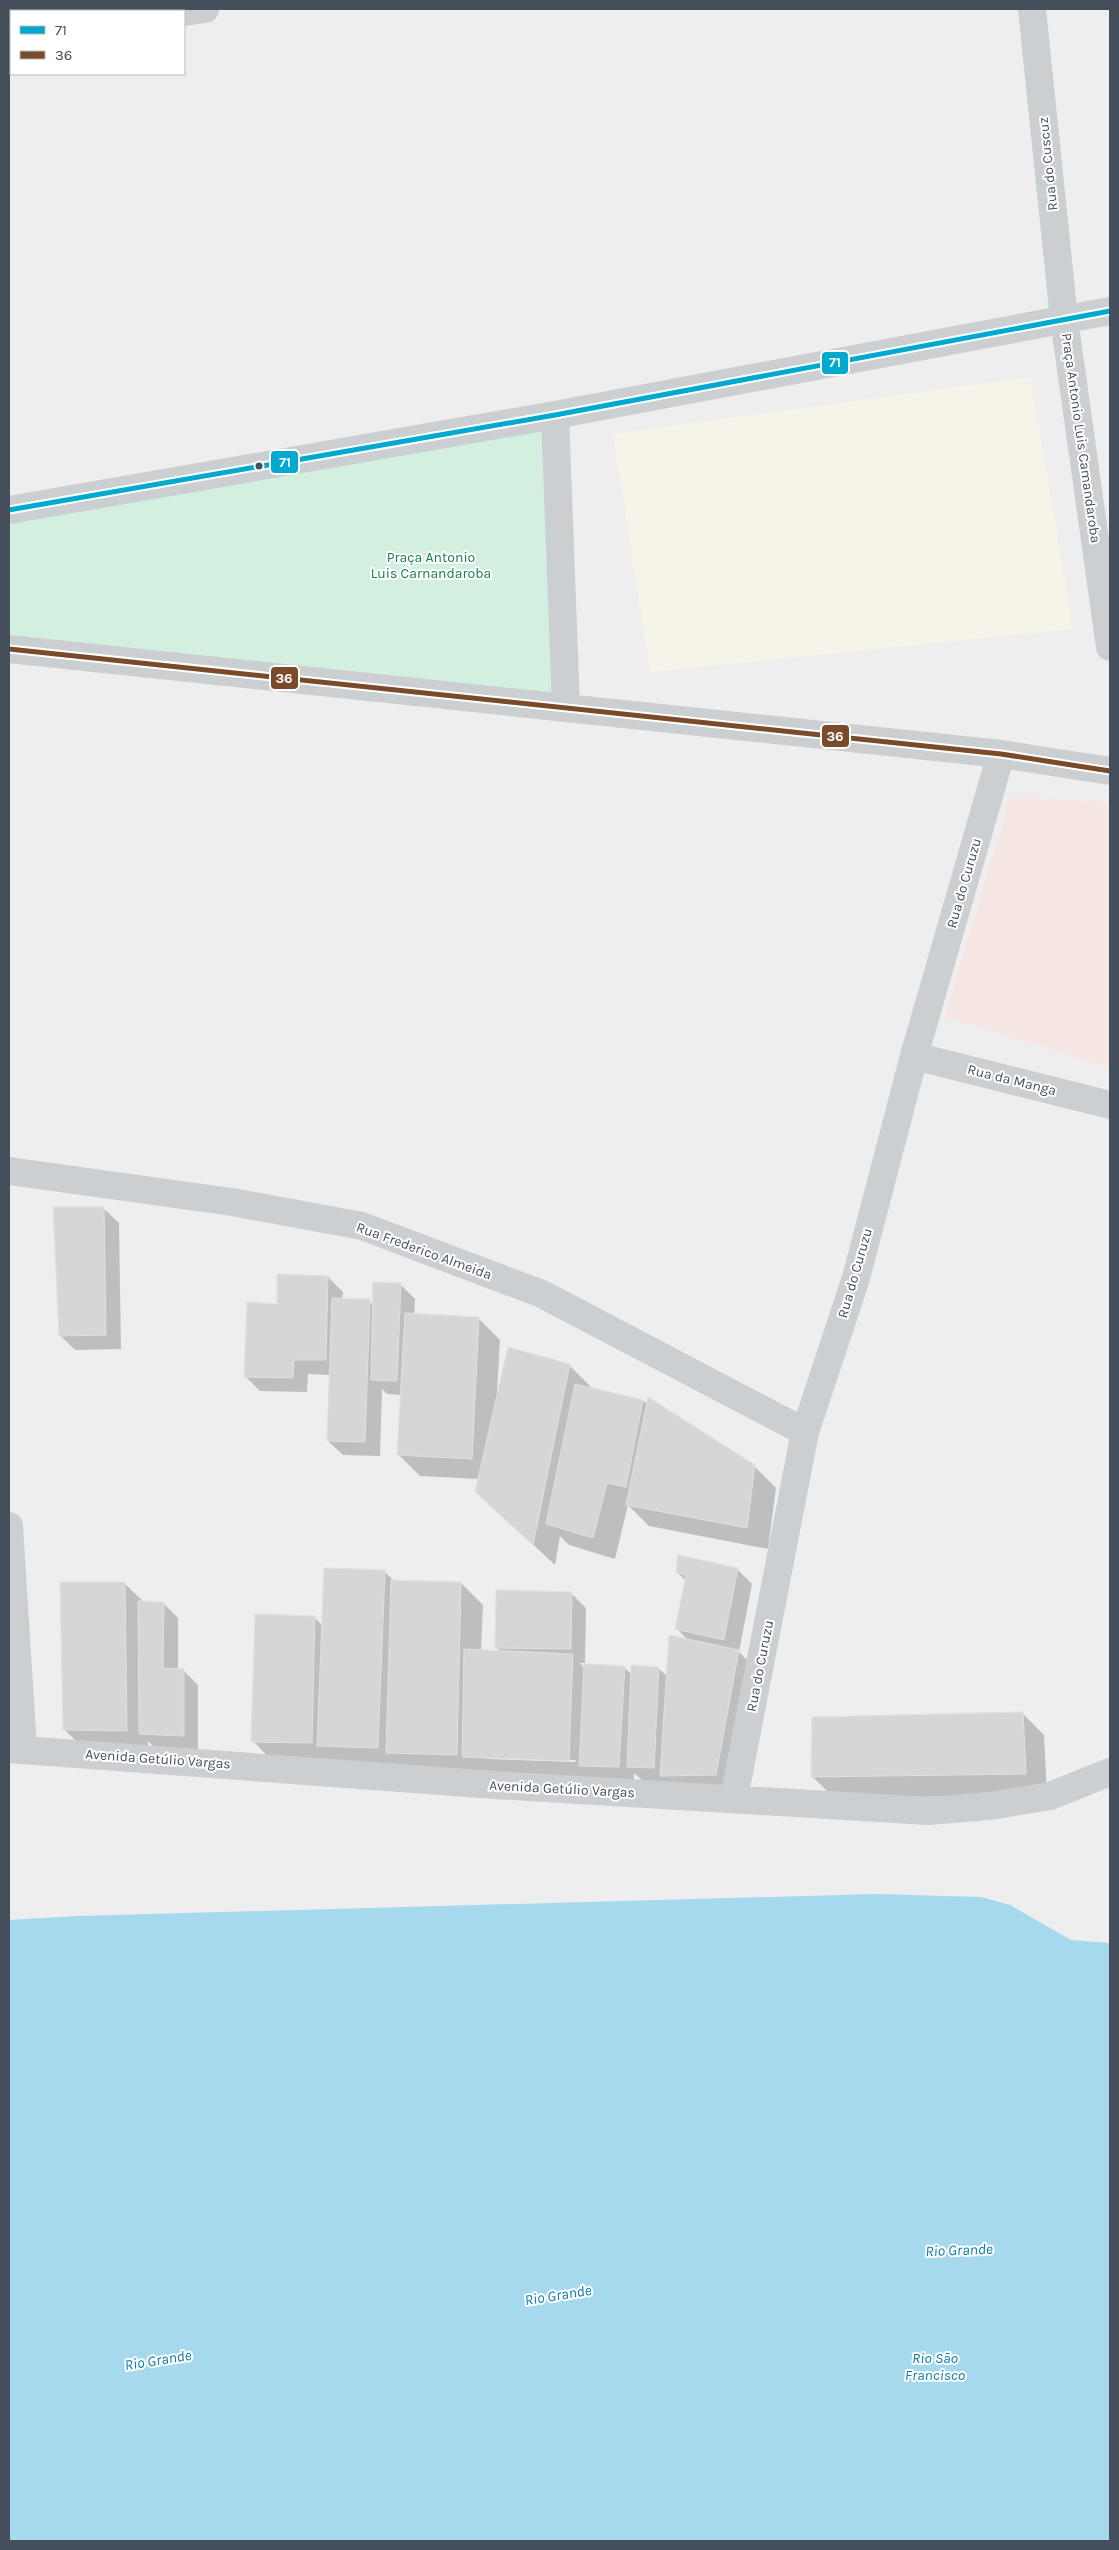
<svg xmlns="http://www.w3.org/2000/svg" width="1119" height="2550" font-family="Karla,sans-serif">
  <rect width="100%" height="100%" fill="#efeeee"/>
  <path fill="#f6f3e9" d="M1030 377 1073 629 650 672 613 434Z"/>
  <path fill="#f6e7e4" d="M1010 797 1110 802V1067L944 1017Z"/>
  <path fill="#d2efdf" d="M555 415 566 707 9 649V510Z"/>
  <path fill="#a6d9ed" d="M876 1894 981 1897 1010 1905 1071 1940 1110 1943V2541H9V1920L78 1916Z"/>
  <path fill="#0003" fill-rule="evenodd" d="M104 1209 119 1223 121 1349 75 1350 61 1336Z
    M328 1277 343 1292 342 1300 369 1301 373 1305 400 1284 415 1299 414 1315 478 1318 500 1340 497 1392 569 1365 591 1387 590 1389 643 1401 754 1466 776 1488 768 1549 649 1526 628 1505 615 1559 569 1545 560 1536 555 1565 476 1491 479 1479 420 1476 399 1455 402 1395 387 1394 382 1389 380 1456 343 1455 328 1441 330 1375 308 1374 307 1392 260 1391 245 1376 278 1305Z
    M737 1569 752 1584 739 1652 760 1673 738 1796 643 1781 634 1773V1781L274 1763 253 1741 314 1617 323 1626 385 1572 394 1581 461 1583 483 1605 481 1651 501 1652 496 1647 571 1593 586 1608 585 1663H580L585 1669 624 1667 632 1675 658 1668 668 1677 689 1641 676 1628 686 1581 677 1572ZM489 1757 576 1760 575 1762 489 1759Z
    M124 1583 144 1602 163 1603 178 1618V1670H183L198 1685V1750L155 1748 148 1741V1752L86 1751 64 1729Z
    M1022 1713 1044 1735 1047 1795 834 1798 813 1777Z"/>
  <path fill="#d6d6d8" stroke="#e0e0e1" d="M53 1207H104L106 1335 59 1336Z
    M277 1274 328 1276 326 1360H294L293 1378 244 1377 247 1302 277 1304Z
    M373 1282 401 1283 397 1381 371 1380Z
    M332 1298 370 1299 365 1442 327 1441Z
    M405 1313 479 1317 472 1459 397 1455Z
    M508 1347 570 1364 533 1545 475 1492Z
    M575 1384 643 1400 626 1487 607 1483 593 1538 546 1524Z
    M648 1397 755 1465 747 1528 626 1505Z
    M678 1555 738 1568 724 1640 675 1629 686 1575 676 1572Z
    M324 1568 385 1570 378 1748 317 1746Z
    M391 1580 461 1582 457 1755 386 1753Z
    M60 1582H125L127 1731 63 1730Z
    M496 1590 572 1592 571 1649 495 1648Z
    M138 1601 164 1602 163 1668 184 1669V1736L139 1734Z
    M255 1614 315 1616 312 1743 251 1742Z
    M669 1635 739 1650 716 1775 660 1776Z
    M464 1649 573 1654 569 1761 462 1757Z
    M584 1664 625 1666 619 1767 579 1766Z
    M631 1665 659 1667 654 1768 627 1767Z
    M1023 1712 1026 1774 811 1777 812 1717Z"/>
  <g fill="none" stroke-linecap="round" stroke-linejoin="round">
    <path stroke="#cccfd2" stroke-width="28" d="M1032 9 1064 319 1110 647
      M184 12 205 9
      M9 42H11
      M555 415 566 707
      M9 510 555 415 1110 311
      M9 649 1001 754 1110 771
      M914 1056 1110 1105
      M9 1171 232 1202 362 1226 542 1294 805 1432
      M9 1526 23 1749
      M9 1749 494 1785 928 1811 990 1806 1050 1796 1110 1772
      M734 1798 805 1432 856 1278 914 1056 1001 754"/>
    <g stroke="#fff" stroke-width="9">
      <path id="bus-1" d="M9 510 555 415 1110 311"/>
    </g>
    <g stroke="#fff" stroke-width="9">
      <path id="bus-2" d="M9 649 1001 754 1110 771"/>
    </g>
    <use href="#bus-1" stroke="#00a9ce" stroke-width="5"/>
    <use href="#bus-2" stroke="#7a4b2a" stroke-width="5"/>
  </g>
  <circle fill="#454f5b" stroke="#fff" stroke-width="2" cx="259" cy="466" r="4.5"/>
  <g text-anchor="middle" dominant-baseline="central" stroke-width="4" stroke-linejoin="round" paint-order="stroke">
    <g font-size="14" fill="#454f5b" stroke="#fff">
      <text transform="translate(1048 164) rotate(-96)">Rua do Cuscuz</text>
      <text transform="translate(1081 438) rotate(82)">Praça Antonio Luis Camandaroba</text>
      <text transform="translate(964 883) rotate(-74)">Rua do Curuzu</text>
      <text transform="translate(1012 1080) rotate(14)">Rua da Manga</text>
      <text transform="translate(424 1251) rotate(20)">Rua Frederico Almeida</text>
      <text transform="translate(855 1273) rotate(-74)">Rua do Curuzu</text>
      <text transform="translate(760 1666) rotate(-79)">Rua do Curuzu</text>
      <text transform="translate(158 1759) rotate(4)">Avenida Getúlio Vargas</text>
      <text transform="translate(562 1789) rotate(3)">Avenida Getúlio Vargas</text>
    </g>
    <g font-size="14" fill="#157d51" stroke="#fff">
      <text x="431" y="557">Praça Antonio<tspan x="431" dy="16">Luis Carnandaroba</tspan></text>
    </g>
    <g font-size="15" font-style="italic" fill="#0a7ca9" stroke="#fff">
      <text transform="translate(959 2250) rotate(-2)">Rio Grande</text>
      <text transform="translate(558 2295) rotate(-9)">Rio Grande</text>
      <text x="935" y="2358">Rio São<tspan x="935" dy="17">Francisco</tspan></text>
      <text transform="translate(158 2360) rotate(-9)">Rio Grande</text>
    </g>
  </g>
  <g stroke="#fff" stroke-width="2">
    <rect x="821" y="351" width="28" height="24" rx="5" fill="#00a9ce"/>
    <rect x="270" y="450" width="29" height="24" rx="5" fill="#00a9ce"/>
    <rect x="270" y="666" width="29" height="24" rx="5" fill="#7a4b2a"/>
    <rect x="821" y="724" width="29" height="24" rx="5" fill="#7a4b2a"/>
  </g>
  <g font-size="14" text-anchor="middle" font-weight="bold" fill="#fff">
    <text x="835" y="367">71</text>
    <text x="285" y="467">71</text>
    <text x="284" y="683">36</text>
    <text x="835" y="741">36</text>
  </g>
  <rect width="1119" height="2550" fill="none" stroke="#454f5b" stroke-width="20"/>
  <rect x="10" y="10" width="175" height="65" fill="#ffffff" stroke="#b5b9bd"/>
  <rect x="20" y="26" width="25" height="8" fill="#00a9ce" stroke="#b5b9bd"/>
  <text x="55" y="35" font-size="15" fill="#454f5b">71</text>
  <rect x="20" y="51" width="25" height="8" fill="#7a4b2a" stroke="#b5b9bd"/>
  <text x="55" y="60" font-size="15" fill="#454f5b">36</text>
</svg>
